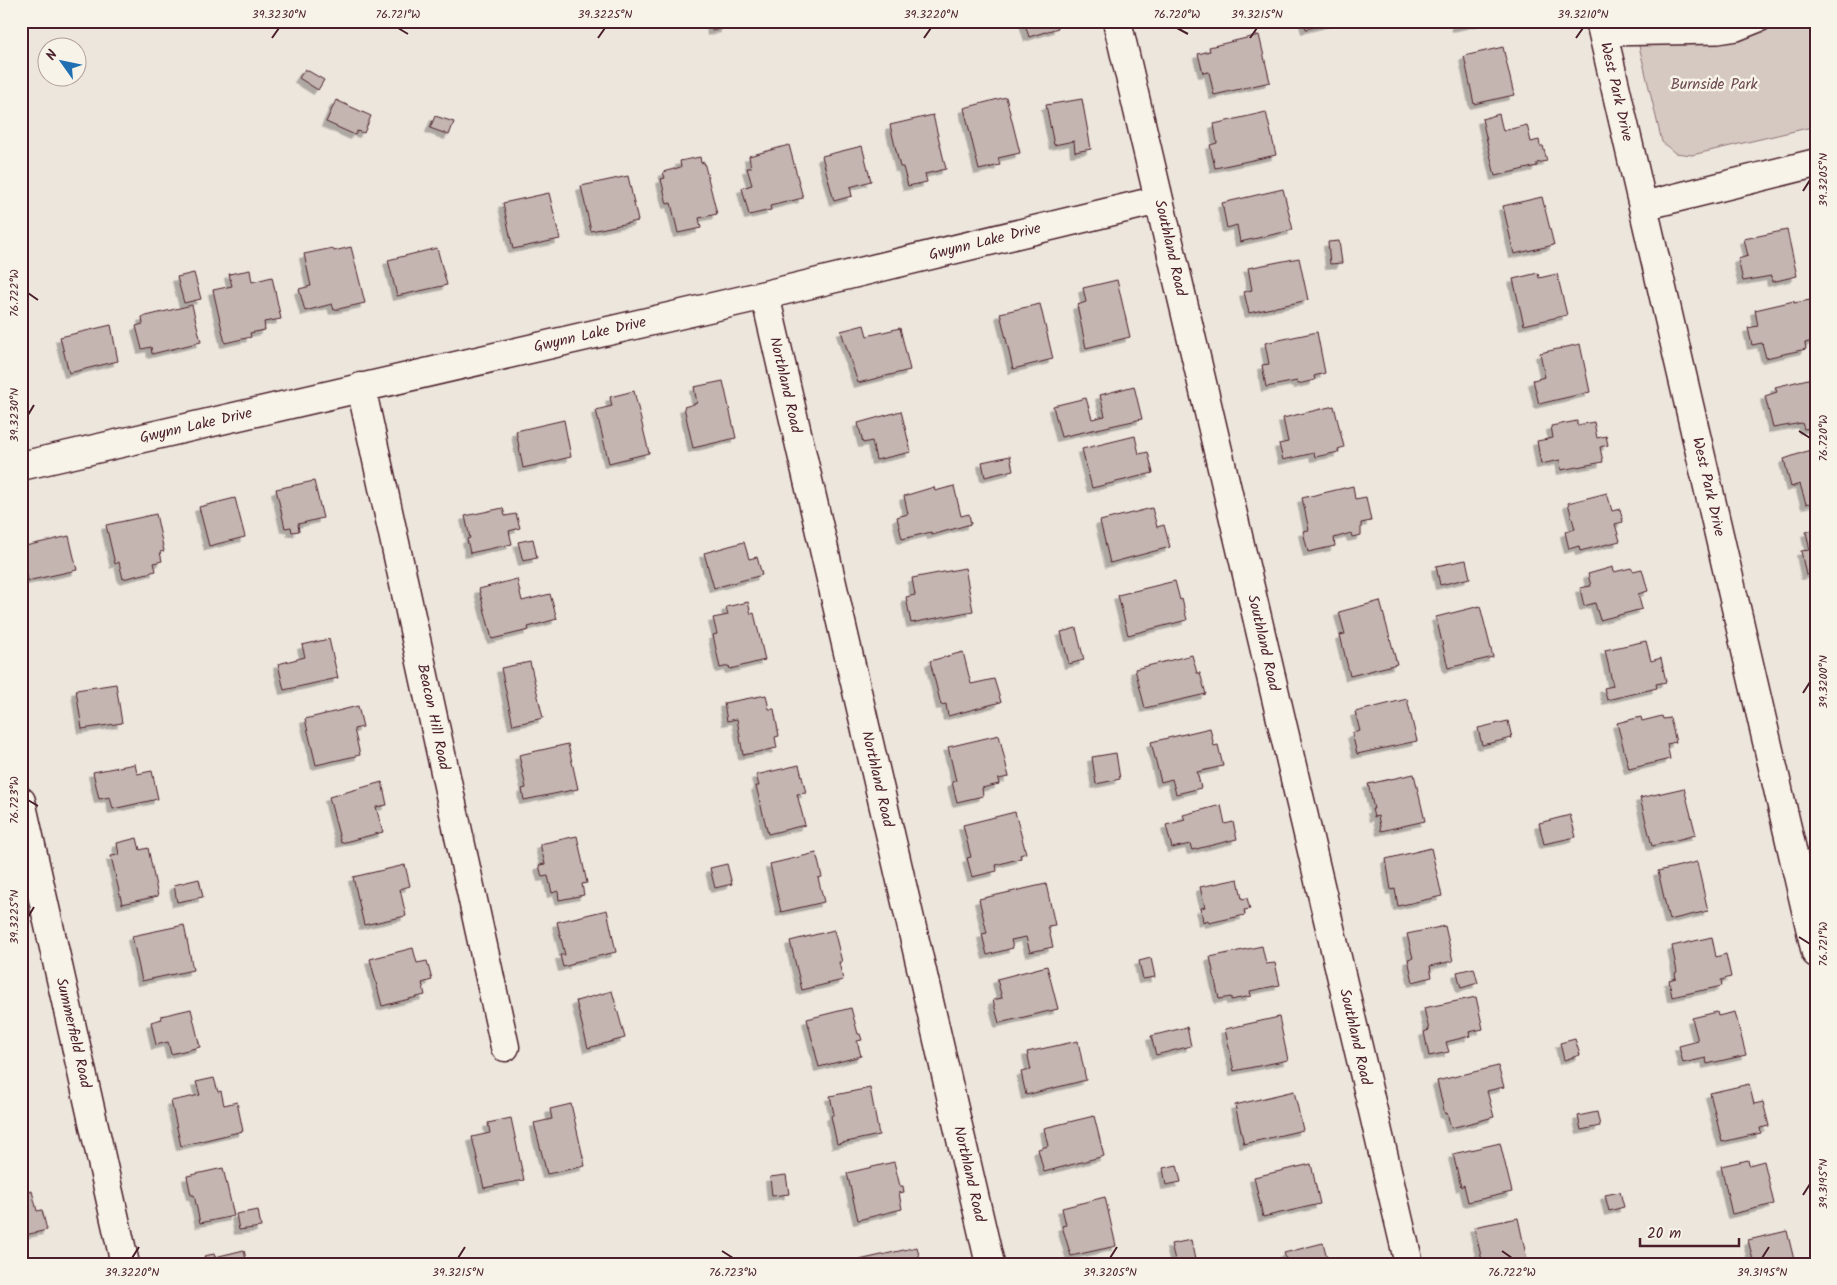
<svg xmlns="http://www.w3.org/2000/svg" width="1837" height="1285" font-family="Kalam,sans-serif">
  <defs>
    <filter id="shadow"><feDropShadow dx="-4.5" dy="4.5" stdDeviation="0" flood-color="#0004"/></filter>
  </defs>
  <rect width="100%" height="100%" fill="#ece6dd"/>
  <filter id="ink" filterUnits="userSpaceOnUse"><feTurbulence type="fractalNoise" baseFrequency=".02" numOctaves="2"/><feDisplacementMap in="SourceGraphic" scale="10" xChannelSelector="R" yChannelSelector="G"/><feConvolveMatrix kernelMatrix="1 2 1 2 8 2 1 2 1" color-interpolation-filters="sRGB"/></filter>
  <g filter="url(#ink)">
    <path fill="#d5c9c2" stroke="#907476" d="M1633 21H1816V126L1692 155 1675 153 1662 142Z"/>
    <path fill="#c4b5b0" stroke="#4a1f2b" filter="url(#shadow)" d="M711 21H724L725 28 712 31Z
      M1024 21H1056L1058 28 1029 37Z
      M1304 21H1338L1306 29Z
      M1456 21H1485L1457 27Z
      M1259 35 1270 82 1214 95 1209 72 1203 73 1198 54 1210 51 1209 47Z
      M1503 47 1514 95 1474 104 1464 56Z
      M305 69 324 80 318 90 299 78Z
      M1006 97 1020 153 998 158 1000 165 979 170 964 108Z
      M1082 99 1091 149 1075 152 1074 141 1054 145 1046 105Z
      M336 100 371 116 364 133 357 131 355 135 326 122Z
      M1266 112 1276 155 1215 168 1210 145 1217 143 1214 124Z
      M1499 114 1503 131 1527 125 1531 142 1539 140 1540 146H1543L1547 161 1537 163V166L1495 176 1482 119Z
      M933 115 946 169 925 174 927 182 908 186 903 167H900L890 125Z
      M435 116 454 122 449 135 430 128Z
      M789 145 803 198 770 206 771 210 749 215 742 188 752 185 747 168H751L749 156Z
      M862 146 871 181 850 187 852 196 834 201 822 156Z
      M700 157 701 163 704 162 717 214 699 218 701 228 678 233 671 203 667 204 661 179 665 178 663 172 681 167 680 161Z
      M628 176 638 221 591 231 581 186Z
      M1283 189 1293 230 1240 242 1237 225 1227 228 1222 203Z
      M549 193 560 239 513 249 503 203Z
      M1542 197 1554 245 1514 254 1503 206Z
      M1787 230 1797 276 1772 282 1771 276 1743 281 1738 259 1748 256 1744 239Z
      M1339 241 1342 263 1330 264 1328 242Z
      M351 247 365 303 334 310 332 304 305 311 299 289 311 286 304 254 333 248 334 251Z
      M437 248 447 285 397 296 388 260Z
      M1299 258 1308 300 1249 313 1244 292 1252 290 1248 268Z
      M250 270 252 282 272 277 281 319 264 322 265 330 250 333 251 337 225 343 213 290 232 286 229 274Z
      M194 273 201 299 184 303 177 277Z
      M1538 273 1539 278 1557 274 1567 315 1524 325 1513 279Z
      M1117 280 1130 337 1086 348 1077 305 1086 302 1083 288Z
      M1810 300 1816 327V340L1805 343 1806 349 1766 358 1762 343 1752 345 1748 328 1758 326 1755 310 1794 301V303Z
      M1040 304 1053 359 1013 369 1000 313Z
      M192 305 201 342 152 354 151 347 142 349 136 326 143 324 142 317Z
      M111 325 118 361 69 373 60 337Z
      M864 325 867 336 900 328 910 370 858 383 841 331Z
      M1317 332 1325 373 1314 376 1315 380 1298 384 1297 381 1266 387 1262 365 1269 364 1265 343Z
      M1580 344 1590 392 1539 404 1533 380 1545 377 1540 353Z
      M1816 377V427L1804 429 1802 423 1773 428 1765 396 1777 392 1775 387Z
      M723 381 736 438 693 448 684 407 697 403 694 387Z
      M1134 386 1142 419 1061 437 1053 406 1086 398 1092 419 1105 416 1100 395Z
      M634 391 649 453 609 463 596 410 612 406 610 397Z
      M1334 406 1344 447 1338 449 1339 452 1315 457 1314 453 1283 460 1279 444 1288 442 1283 418Z
      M901 411 911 452 876 460 872 441 863 443 858 423Z
      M564 420 571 457 523 468 516 431Z
      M1577 421V425L1594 422 1597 438 1606 436 1608 445 1600 447 1603 462 1561 470 1560 460 1541 464 1537 441 1553 438 1551 426Z
      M1135 436 1139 454 1148 452 1153 473 1092 488 1082 449Z
      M1816 448V502L1806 504 1800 484 1791 487 1784 459Z
      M1010 456 1013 470 985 477 982 462Z
      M314 481 323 518 298 524 299 531 292 532 291 527 285 528 276 489Z
      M954 486 961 516 969 514 971 524 932 535 931 532 902 539 897 517 908 514 904 496 934 487 935 491Z
      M1353 486 1355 499 1366 497 1371 521 1361 523V535L1352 537 1351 533 1334 538 1335 546 1308 552 1303 531 1309 530 1302 498Z
      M1607 493 1612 511 1620 509 1623 522 1615 524 1620 541 1580 551 1579 546 1569 549 1565 532 1575 529 1568 503Z
      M235 498 245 537 209 546 199 507Z
      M503 508 505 516 516 514 520 528 509 531 512 544 470 553 467 539 470 538 465 516Z
      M1152 508 1157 527 1164 525 1170 547 1110 563 1100 521Z
      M156 514 164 551 160 552 162 561 154 563 156 571 123 579 119 562 115 564 106 525Z
      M1816 529V573L1806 575 1801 551 1810 550 1806 532Z
      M69 536 77 570 27 581 21 547Z
      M533 539 537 558 523 561 518 542Z
      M744 542 749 559 757 557 762 575 714 588 704 553Z
      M1466 560 1470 578 1440 585 1436 566Z
      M1613 567 1614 572 1631 568 1633 571 1642 569 1648 591 1638 594 1642 609 1600 620 1595 603 1584 606 1580 588 1591 586 1588 574Z
      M965 568 973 611 911 623 906 597 915 595 912 578Z
      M517 579 522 601 550 594 557 619 528 627 529 630 492 639 479 589Z
      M1175 581 1180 600 1182 599 1187 620 1128 635 1118 595Z
      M1380 601 1397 664 1350 676 1340 635 1345 634 1339 612Z
      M748 602 751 614 754 613 765 660 730 669 729 666 720 668 713 635 717 634 713 618 728 615 726 607Z
      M1480 606 1493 657 1448 668 1436 617Z
      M1076 628 1084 660 1069 664 1061 632Z
      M329 639 338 678 284 690 278 664 305 657 302 645Z
      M1646 641 1651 661 1661 658 1666 682 1656 684 1657 688 1607 700 1604 688 1613 686 1605 650Z
      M963 652 971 684 994 679 1001 702 948 716 946 704 941 705 930 661Z
      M1192 655 1197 673H1200L1206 694 1145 708 1135 669Z
      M530 662 543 718 513 725 501 668Z
      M116 684 122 723 82 729 76 690Z
      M766 695 769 709H774L779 736 775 737 777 748 743 755 737 719 727 721 724 703Z
      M1407 699 1417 741 1357 754 1352 733 1360 731 1355 712Z
      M358 706 363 727 354 729 360 755 316 765 305 719Z
      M1662 716 1663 719 1670 718 1676 742 1667 744 1670 759 1629 769 1617 723 1641 717 1642 721Z
      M1508 721 1512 738 1482 745 1478 728Z
      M1210 728 1214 746 1218 745 1223 766 1197 772 1201 788 1176 794 1172 779 1161 782 1151 742Z
      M999 735 1009 777 998 779 999 784 982 788 983 796 957 802 952 782 956 781 948 747Z
      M568 744 578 789 524 800 522 789 526 788 519 755Z
      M1116 753 1120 779 1096 784 1092 757Z
      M135 764 137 774 152 771 158 799 113 809 110 797 99 799 93 772Z
      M799 765 806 793 797 794 805 825 768 834 756 786H759L756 775Z
      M1414 774 1425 821 1381 831 1378 816 1374 817 1372 809H1374L1368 784Z
      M382 782 387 805 376 807 383 832 341 843 329 797Z
      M1684 788 1696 835 1652 846 1640 798Z
      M1221 805 1225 824 1233 822 1237 839 1192 850 1190 844 1172 848 1166 825 1185 820 1183 815Z
      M1015 812 1026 853 1020 855 1021 858 996 865 997 871 972 877 967 858 971 857 963 825Z
      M1570 815 1576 837 1544 844 1539 823Z
      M577 836 587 883 582 884 584 895 559 900 558 891 552 893 548 876 542 877 539 865 545 864 540 844Z
      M137 838 140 850 148 848 158 896 122 904 111 856 119 855 117 843Z
      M1431 848 1442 896 1398 906 1395 889 1391 890 1386 859Z
      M816 853 822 877 818 878 824 902 781 912 770 864Z
      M1697 862 1708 911 1669 920 1658 871Z
      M727 864 732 884 715 888 710 868Z
      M405 865 410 886 400 889 406 916 364 925 353 877Z
      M199 879 203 897 177 902 174 885Z
      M1238 879 1242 899 1247 898 1250 909 1244 910 1245 915 1209 923 1208 920 1203 922 1201 908 1205 907 1200 887Z
      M1046 884 1055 925 1048 926 1053 947 1030 952 1026 937 1011 940 1013 948 987 955 982 934 987 933 979 899Z
      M607 910 616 952 574 962V964L563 967 560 955H565L557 922Z
      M184 925 193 970 142 981 132 936Z
      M1445 926 1453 961 1430 966 1432 977 1413 982 1408 959 1413 958 1407 934Z
      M834 930 842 962H839L843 980 802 990 790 941Z
      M1712 937 1716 957 1726 954 1731 977 1721 980 1722 986 1672 997 1669 980 1676 978 1675 973 1677 972 1672 946Z
      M1262 946 1266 964 1275 963 1280 985 1250 991 1251 996 1231 1000V997L1219 999 1210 957Z
      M413 948 417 963 427 961 432 980 422 983 425 995 382 1006 370 959Z
      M1151 958 1155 977 1143 979 1139 961Z
      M1047 966 1058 1009 999 1023 993 1000 1002 998 997 979Z
      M1474 968 1478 983 1461 988 1457 972Z
      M612 991 625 1038 588 1048 576 1001Z
      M1476 997 1483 1029 1469 1032 1470 1036 1446 1042 1449 1052 1429 1056 1424 1032 1429 1030 1424 1008Z
      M851 1008 858 1034H860L862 1040 857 1041 861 1056 819 1067 807 1019Z
      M191 1009 200 1047 171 1054 168 1042 156 1045 151 1022 162 1019 161 1016Z
      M1717 1012 1718 1016 1735 1012 1746 1055 1707 1064 1706 1058 1683 1063 1679 1046 1698 1041 1692 1018Z
      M1279 1017 1288 1060 1234 1071 1225 1029Z
      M1187 1027 1191 1046 1156 1055 1151 1036Z
      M1575 1039 1580 1055 1564 1060 1560 1043Z
      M1078 1041 1086 1080 1026 1095 1021 1072 1031 1070 1027 1052Z
      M1498 1066 1504 1087 1487 1091 1494 1117 1451 1128 1447 1113 1445 1114 1437 1081Z
      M214 1078 218 1092 221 1091 224 1105 237 1102 243 1131 181 1146 171 1101 200 1095 196 1082Z
      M1749 1084 1754 1104 1763 1102 1769 1126 1760 1128 1761 1133 1722 1142 1710 1093Z
      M870 1088 879 1135 837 1144 831 1116 834 1114 830 1096Z
      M1294 1091 1303 1130 1244 1144 1235 1105Z
      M571 1104 585 1166 547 1174 534 1123 552 1119 550 1109Z
      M1597 1112 1600 1126 1581 1130 1578 1116Z
      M1094 1116 1104 1156 1044 1172 1038 1149 1048 1146 1044 1128Z
      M511 1118 524 1180 484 1188 472 1137 490 1133 488 1123Z
      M1500 1143 1512 1192 1468 1202 1464 1185 1461 1187 1453 1154Z
      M1748 1160 1749 1165 1764 1161 1774 1204 1732 1214 1721 1166Z
      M894 1162 900 1186H903L904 1192 899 1193 902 1209 858 1220 847 1173Z
      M1311 1164 1320 1204 1263 1217 1254 1177Z
      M1177 1165 1181 1182 1166 1185 1163 1168Z
      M223 1168 234 1216 200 1223 194 1195H191L187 1176Z
      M786 1175 789 1194 772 1196 770 1177Z
      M32 1191 37 1211 42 1210 47 1230 21 1236V1194Z
      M1620 1192 1624 1207 1609 1211 1605 1195Z
      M1105 1197 1116 1246 1071 1256 1062 1226 1066 1225 1062 1208Z
      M258 1210 261 1227 239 1230 236 1214Z
      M1518 1218 1528 1264H1483L1474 1227Z
      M1787 1231 1795 1264H1754L1748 1240Z
      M1191 1240 1195 1260 1176 1264 1171 1244Z
      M1323 1243 1328 1261 1338 1258 1339 1264H1288L1284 1253Z
      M917 1247 921 1264 846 1263Z
      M244 1250 247 1264H207L204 1256 214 1254 215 1257Z"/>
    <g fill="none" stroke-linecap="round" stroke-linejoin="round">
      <g stroke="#4a1f2b" stroke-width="22">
        <path id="lane" d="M1603 36 1718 34 1737 31 1762 21"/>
      </g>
      <g stroke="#4a1f2b" stroke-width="31">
        <path id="street" d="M1117 21 1409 1264
          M1600 21 1816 953
          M1643 206 1816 163
          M765 295 990 1264
          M361 387 505 1047
          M21 466 765 295 1159 200
          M21 801 125 1264"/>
      </g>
      <use href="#lane" stroke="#f7f3e8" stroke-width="19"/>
      <use href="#street" stroke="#f7f3e8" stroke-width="28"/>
    </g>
  </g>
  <path fill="none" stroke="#4a1f2b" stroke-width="2" d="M398 28 408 34M1177 28 1188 34M272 38 279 28M598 38 605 28M924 38 931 28M1250 38 1257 28M1576 38 1583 28M1803 191 1810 180M28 293 38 300M28 415 34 405M1799 431 1810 438M1803 693 1810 682M28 800 38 806M28 917 34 907M1799 937 1810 944M1803 1195 1810 1184M722 1251 733 1258M1502 1251 1512 1258M132 1258 139 1247M458 1258 465 1247M1110 1258 1117 1247M1762 1258 1769 1247"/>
  <g text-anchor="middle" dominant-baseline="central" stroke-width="5" stroke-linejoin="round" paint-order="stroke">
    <g font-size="15" fill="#6d4a51" stroke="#f7f3e8">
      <text x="1714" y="85">Burnside Park</text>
    </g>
    <g font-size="15" fill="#4a1f2b" stroke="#f7f3e8">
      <text transform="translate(1616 92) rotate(77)">West Park Drive</text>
      <text transform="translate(985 242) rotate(-14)">Gwynn Lake Drive</text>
      <text transform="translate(1170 248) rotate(77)">Southland Road</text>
      <text transform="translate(590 335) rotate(-13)">Gwynn Lake Drive</text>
      <text transform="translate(785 385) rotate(77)">Northland Road</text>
      <text transform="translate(196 426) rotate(-13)">Gwynn Lake Drive</text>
      <text transform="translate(1708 487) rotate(77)">West Park Drive</text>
      <text transform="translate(1263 643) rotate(77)">Southland Road</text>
      <text transform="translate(433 717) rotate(78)">Beacon Hill Road</text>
      <text transform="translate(877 779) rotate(77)">Northland Road</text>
      <text transform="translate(73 1033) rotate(77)">Summerfield Road</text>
      <text transform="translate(1355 1037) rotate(77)">Southland Road</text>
      <text transform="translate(969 1174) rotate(77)">Northland Road</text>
    </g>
  </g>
  <rect width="1837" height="1285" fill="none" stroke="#f7f3e8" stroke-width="55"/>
  <g transform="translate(62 62) rotate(303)"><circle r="24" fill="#f7f3e8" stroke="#b29e9c"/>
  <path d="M0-4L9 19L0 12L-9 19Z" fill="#1f6fb2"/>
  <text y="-8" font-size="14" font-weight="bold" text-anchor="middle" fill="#4a1f2b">N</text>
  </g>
  <path d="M1640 1238v8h99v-8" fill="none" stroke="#4a1f2b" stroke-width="2.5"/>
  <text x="1647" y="1238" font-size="15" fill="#4a1f2b" stroke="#f7f3e8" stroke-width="4" paint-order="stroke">20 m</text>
  <rect x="28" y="28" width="1782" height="1230" fill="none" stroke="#4a1f2b" stroke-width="2"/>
  <g font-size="12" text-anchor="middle" fill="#4a1f2b">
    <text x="279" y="18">39.3230°N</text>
    <text x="398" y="18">76.721°W</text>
    <text x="605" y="18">39.3225°N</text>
    <text x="931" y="18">39.3220°N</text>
    <text x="1177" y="18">76.720°W</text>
    <text x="1257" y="18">39.3215°N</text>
    <text x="1583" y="18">39.3210°N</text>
    <text transform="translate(1823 180) rotate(-90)" y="4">39.3205°N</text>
    <text transform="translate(14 293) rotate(-90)" y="4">76.722°W</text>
    <text transform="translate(14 415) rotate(-90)" y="4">39.3230°N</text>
    <text transform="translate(1823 438) rotate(-90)" y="4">76.720°W</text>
    <text transform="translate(1823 682) rotate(-90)" y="4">39.3200°N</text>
    <text transform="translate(14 800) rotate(-90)" y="4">76.723°W</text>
    <text transform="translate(14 917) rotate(-90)" y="4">39.3225°N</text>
    <text transform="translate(1823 944) rotate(-90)" y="4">76.721°W</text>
    <text transform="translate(1823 1184) rotate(-90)" y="4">39.3195°N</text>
    <text x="132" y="1276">39.3220°N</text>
    <text x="458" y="1276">39.3215°N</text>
    <text x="733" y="1276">76.723°W</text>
    <text x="1110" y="1276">39.3205°N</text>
    <text x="1512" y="1276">76.722°W</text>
    <text x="1762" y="1276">39.3195°N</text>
  </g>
</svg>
